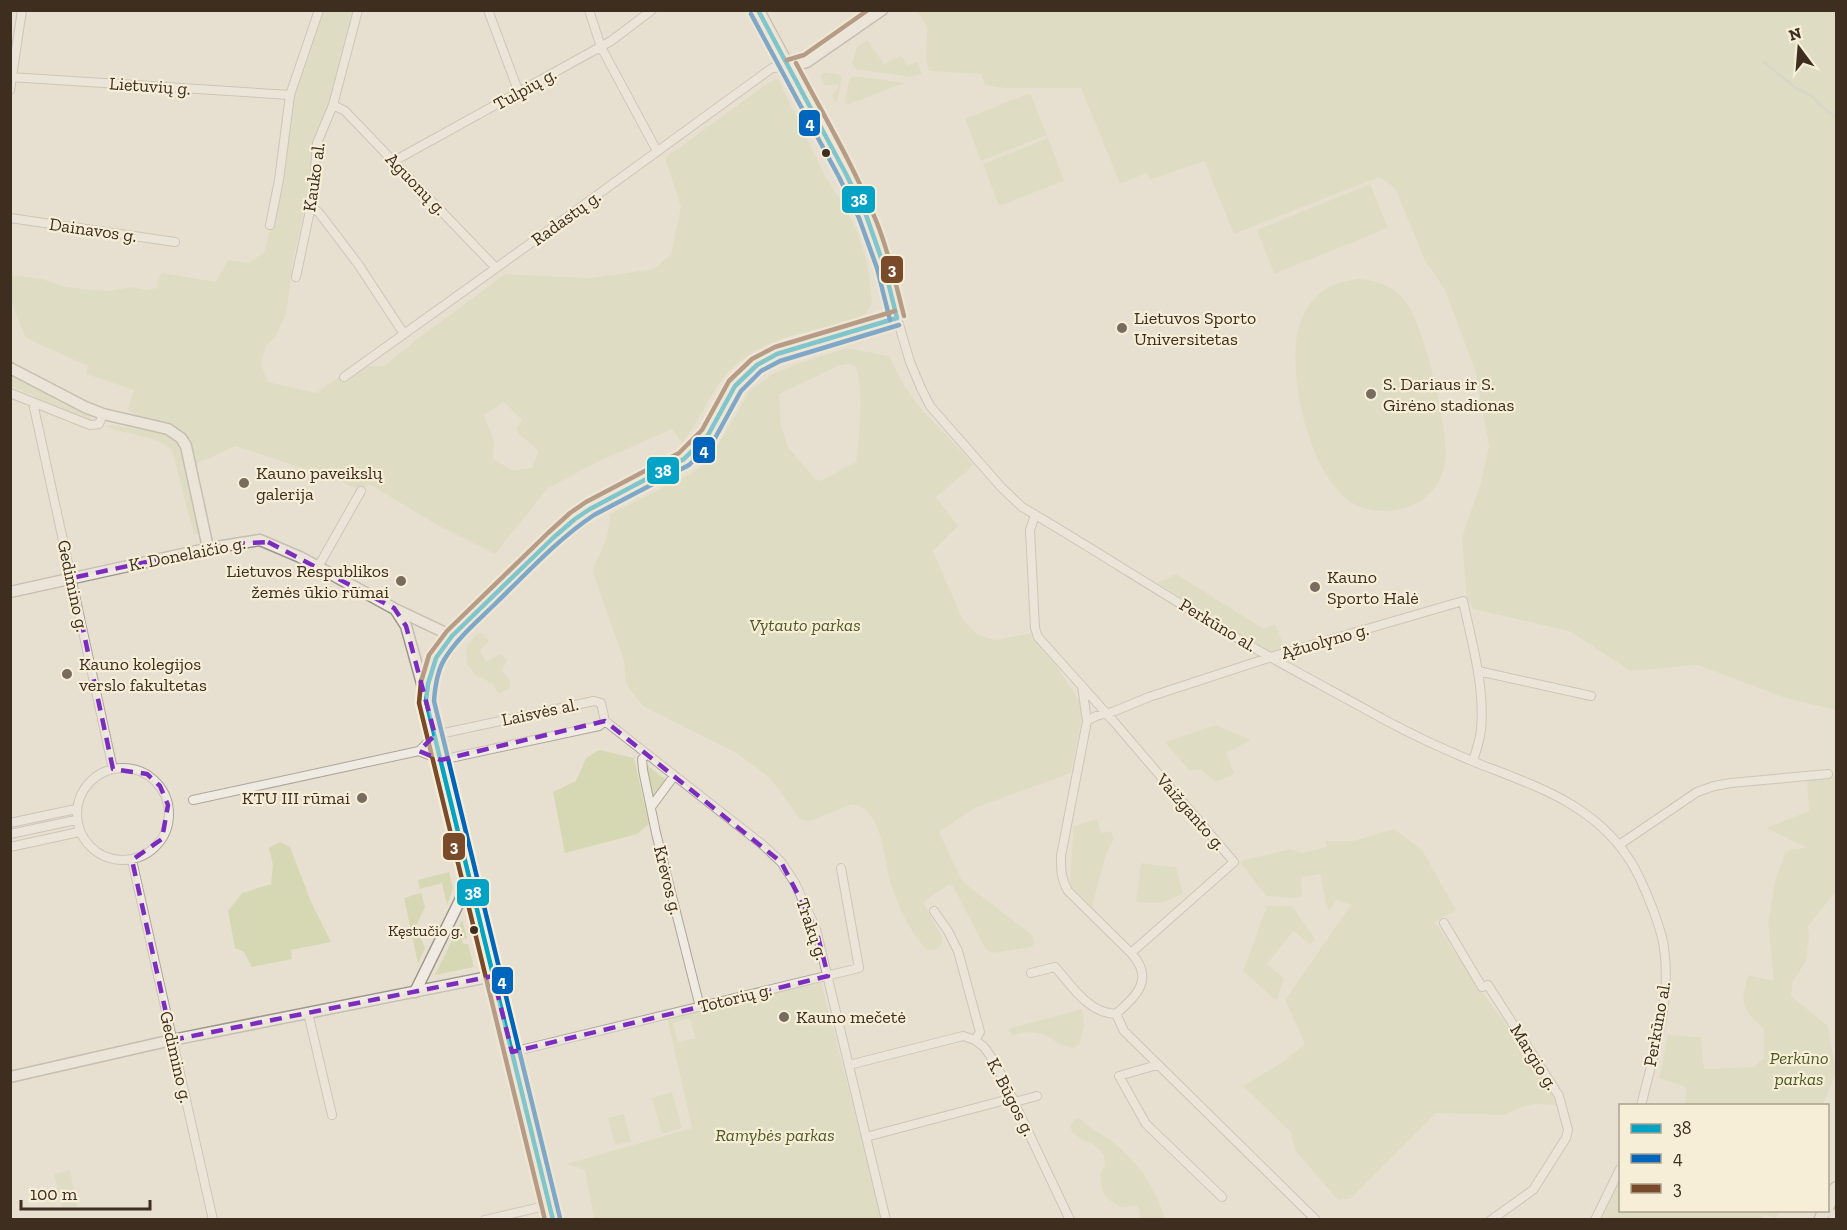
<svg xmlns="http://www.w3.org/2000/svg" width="1847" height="1230" font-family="'Zilla Slab',serif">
  <rect width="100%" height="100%" fill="#e7e0d1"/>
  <path fill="#d6d7b3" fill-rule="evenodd" d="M355 10 327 109 312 142 308 196 294 255 286 314 275 338 266 346 261 364 268 382 316 393 354 366H384L416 340 505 274 590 278 654 269 671 254 681 207 665 158 771 81 778 79 825 176 845 207 857 232 866 259 870 281 872 304 866 313 856 320C807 332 753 338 721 381 706 401 698 424 682 443L672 429 602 460 548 488 495 554 437 525 369 484 361 491 327 475 311 471 236 446 196 464 191 442 183 431 164 423 137 417 128 409 134 390 86 374 88 366 26 338 11 302 10 275 42 279 66 287 106 291 133 287 146 290 157 288 158 280 162 273 216 282 228 260 249 263 264 252 271 226 278 202 294 93 323 11ZM504 402 522 420 516 429C520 438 533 442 538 452L532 468 512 470 493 459 494 441 484 415Z
    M917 11H1836V710L1785 698 1698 665 1631 671 1569 631 1473 609 1466 596 1462 537 1481 482 1489 446 1475 370 1444 288 1425 261 1395 188 1379 177 1234 234 1204 161 1150 180 1147 173 1120 184 1081 88H1005L985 85 981 74 929 71 926 60 927 27Z
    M867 40 884 64 902 55 907 65 918 62 922 74 911 77 855 69 852 64 857 47Z
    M825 72 838 74 842 77 837 103 835 102 831 96 839 87 838 84 825 86 821 77 822 73Z
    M853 76H856L904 83 847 105 845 102 849 80Z
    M1030 93 1047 135 981 161 965 119Z
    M1048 138 1064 181 999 206 983 164Z
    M1370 184 1388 228 1274 274 1257 230Z
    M1358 279C1374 280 1392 285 1403 298 1424 321 1446 422 1446 454 1445 465 1443 475 1437 484 1428 499 1412 508 1396 510 1383 512 1367 511 1356 505 1311 481 1291 387 1296 341 1298 326 1304 310 1314 299 1325 286 1341 281 1358 279Z
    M847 348 889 356 901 380 917 404 974 465 936 497 958 526 933 551 963 620 978 635 995 640 1030 633 1049 654 1081 704V723L1071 773 975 808 939 832 963 882 1031 934 1035 942 1032 947 994 953 986 950 953 886 948 885 926 900 924 904 943 939 942 944 936 950H927C910 932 899 908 891 885 884 862 884 828 866 810 863 807 857 806 853 804L810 821 800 819 770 778 738 754 643 706 629 688 625 680 624 661 593 573C593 564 599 557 602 549 607 538 610 526 610 514L692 473 709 460 749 392 771 375 796 364ZM849 364 855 366C865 390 859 436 856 462L820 481 814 478 788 447 781 425 779 394 838 366Z
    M10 374 92 416 90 421 51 408 44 401 11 386Z
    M111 425 163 433C173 438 178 442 181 453L199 533 194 535 172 450C154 434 127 436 106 426Z
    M1176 574 1264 629 1275 624 1285 648 1271 654 1157 583Z
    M478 633H482L489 641 480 650 486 662 501 654 507 661 502 670 511 682 510 689 498 693 493 684 475 675 467 664 466 655 467 645Z
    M1215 725 1251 740 1226 753 1234 774 1215 782 1202 770H1189L1165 742Z
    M599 750 634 758 649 824 637 834 565 853 553 792 576 781 586 758Z
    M647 765 666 780 654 796 652 795 646 768Z
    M1836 775V891L1808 926 1809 936 1806 961 1793 981 1791 996 1828 1026 1836 1073 1823 1105H1685L1686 1087 1659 1078 1668 1035 1701 1037 1704 1069 1754 1067 1764 1058V1029C1741 1007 1740 1005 1748 975L1774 981 1768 925 1775 880 1785 853 1792 849 1807 848 1766 828 1809 811 1807 777Z
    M1097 819 1101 833 1111 831 1114 839 1106 854 1092 907 1070 886 1073 832 1074 826Z
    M1394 829 1422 850 1456 910 1435 922 1476 984 1506 1024 1544 1079 1557 1105 1534 1104 1524 1106 1505 1115 1436 1113 1350 1199 1338 1200 1295 1150 1291 1132 1243 1086 1284 1061 1305 1044 1285 1000 1351 905 1336 900 1329 911 1326 904 1320 874 1301 877 1302 896 1295 898 1266 896 1240 862 1244 860 1291 849 1301 853 1327 847 1325 841H1353Z
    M280 842 290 847 311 902 331 942 291 950 292 959 252 967 244 952 235 948 228 911 242 893 271 884 273 865 269 848Z
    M1141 863 1176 867 1183 893C1163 904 1158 904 1136 902Z
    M449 872 453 889 447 905 442 883 420 889 418 880Z
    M421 893 425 907 413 932 419 935 425 948 418 964 404 898Z
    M1267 906H1292L1315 939 1310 944 1293 931 1267 964 1284 978 1277 1000 1273 998 1243 971Z
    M462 920 467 938 462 939 463 944H468L474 967 435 975Z
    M820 983 822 985 882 1219H594L585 1170 566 1164 692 1128 667 1018ZM690 1018 695 1038 678 1042 673 1023Z
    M1082 1009 1084 1025 1080 1044 1074 1048C1048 1044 1047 1025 1014 1035L1011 1034 1008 1029Z
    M672 1092 682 1128 662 1134 652 1098Z
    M624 1114 631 1141 615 1145 608 1118Z
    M1079 1118C1089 1128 1098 1131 1110 1140 1137 1159 1156 1188 1165 1219H1139L1140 1212 1137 1206 1120 1207 1106 1198 1102 1189 1100 1174 1105 1165 1104 1155 1093 1144 1084 1141 1072 1132 1070 1125 1074 1120Z
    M70 1170 77 1206 62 1209 54 1174Z
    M1620 1180V1210L1781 1211 1776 1218 1764 1215 1761 1220 1601 1219Z"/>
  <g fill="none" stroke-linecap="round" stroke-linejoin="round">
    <path stroke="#bcccc2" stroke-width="2" d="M1764 62 1797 89 1812 96 1820 105 1836 118"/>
    <g stroke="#ada599" stroke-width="10">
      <path id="street" d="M488 10 519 93
        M589 10 601 47 657 151
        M10 77 290 95
        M10 90 22 10
        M333 105 345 111 496 268
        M394 161 611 41 652 10
        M311 209 316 210 320 214 358 264 404 334
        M10 218 175 242
        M270 225 279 180 290 95 319 10
        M296 277 313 196 317 143 333 105 358 10
        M897 318 910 362 921 388 930 406 1001 487 1022 507C1099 552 1173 601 1249 645 1294 671 1340 695 1385 720 1413 735 1443 749 1472 761 1532 785 1592 802 1629 859 1638 872 1644 887 1650 902 1656 917 1662 933 1664 948 1672 1001 1653 1055 1641 1106
        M344 377 556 225 772 68 789 67
        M10 393 90 425 99 424 103 414
        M33 403 113 769
        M1035 515 1030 530 1035 628 1038 637 1115 723 1234 862 1131 953C1155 979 1137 995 1116 1014L1124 1031 1316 1220
        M318 567 361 491
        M1478 671 1591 696
        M1082 686 1087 721 1061 856C1061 870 1061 879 1068 891L1131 953
        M605 721 763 845 781 862 795 883 816 929 886 1220
        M1087 721 1096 716 1115 711 1149 697 1271 657 1463 601C1472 643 1485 687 1481 730 1480 740 1476 751 1473 761
        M419 751 435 735 594 701 601 703 605 721
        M647 754 642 759 643 770 656 833 700 1007
        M77 814a46 46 0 1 1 92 0a46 46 0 1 1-92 0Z
        M193 800 419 751 441 760 599 726 605 721
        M651 807 674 776
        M10 823 76 809
        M10 834 76 820
        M1619 845 1697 792 1714 786 1731 783 1828 774
        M10 847 79 832
        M132 860 213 1220
        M934 911 948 931 958 951 980 1032 975 1040 984 1047 996 1064 1070 1220
        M1444 923 1482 987 1488 985 1559 1096 1568 1130 1566 1138 1533 1190 1491 1220
        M1031 973 1055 967C1072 986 1088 1013 1116 1014
        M308 1013 332 1115
        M512 1052 859 968 841 868
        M849 1065 963 1036 975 1040
        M1157 1065 1119 1076 1146 1124 1222 1197
        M1015 1102 1037 1096
        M866 1137 1013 1098
        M485 1220 549 1205
        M1595 1220 1620 1169"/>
    </g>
    <g stroke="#9c958a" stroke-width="13">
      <path id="secondary" d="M789 67 807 62 882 10
        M10 368 85 407 103 414 168 429 181 438 186 446 208 548
        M10 592 210 548 260 540 300 557 393 608 452 636
        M395 609 406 626 426 698
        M415 992 470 880
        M10 1077 172 1040 493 976"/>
    </g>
    <g stroke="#928b80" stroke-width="14">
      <path id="primary" d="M1828 1206 1836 1188
        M553 1220 426 701 428 684 436 658 452 636 553 538 575 519 590 509 684 459 708 435 735 386 757 365 777 354 897 318 884 266 866 215 846 174 758 10
        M1820 1220 1825 1210
        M1834 1220 1836 1215"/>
    </g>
    <use href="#street" stroke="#efebe3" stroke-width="8"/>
    <use href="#secondary" stroke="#efebe3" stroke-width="10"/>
    <use href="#primary" stroke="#e6e1d4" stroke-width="12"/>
    <g stroke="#f7eed8" stroke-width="9">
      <path id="bus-1" d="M758 10 846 174 866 215 884 266 897 318
        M553 1220 426 701 428 684 436 658 452 636 553 538 575 519 590 509 684 459 708 435 735 386 757 365 777 354 897 318"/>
    </g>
    <g stroke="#f7eed8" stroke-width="9">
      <path id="bus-2" d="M751 14 839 177 859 218 877 268 890 320
        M560 1218 434 701C435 687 437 672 444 660 457 638 479 620 497 602 528 572 558 539 594 515L689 465 714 440 741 391 761 371 780 361 899 325"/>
    </g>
    <g stroke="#f7eed8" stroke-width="9">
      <path id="bus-3" d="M787 60 804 55 868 10
        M796 63C824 116 855 168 877 223 889 253 896 285 904 316
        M545 1220 419 703 421 682 429 655 447 631 548 533 570 513 586 502 679 453 702 430 729 381 752 359 775 347 895 311"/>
    </g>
    <use href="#bus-1" stroke="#03a3c5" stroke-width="4.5"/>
    <use href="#bus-2" stroke="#0065bd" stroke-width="4.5"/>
    <use href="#bus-3" stroke="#7a4b2a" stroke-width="4.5"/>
  </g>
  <path d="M0 0H1847V1230H0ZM268 542 394 608 406 626 435 735 419 751 441 760 605 721 781 862 816 929 828 976 512 1052 493 976 172 1040 132 860 162 839 168 805 160 786 147 774 113 769 72 578 230 544Z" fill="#e7e0d1" fill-opacity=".55" fill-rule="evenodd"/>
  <path fill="none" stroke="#7b2cbf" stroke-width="4.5" stroke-dasharray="12 8" stroke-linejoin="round" d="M268 542 394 608 406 626 435 735 419 751 441 760 605 721 781 862 816 929 828 976 512 1052 493 976 172 1040 132 860 162 839 168 805 160 786 147 774 113 769 72 578 230 544Z"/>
  <g fill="#3d2e20" stroke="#f7eed8" stroke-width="2">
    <circle cx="826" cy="153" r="5"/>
    <circle cx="474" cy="930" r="5"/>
  </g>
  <g fill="#786c5e" stroke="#f7eed8" stroke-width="2">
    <circle cx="1122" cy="328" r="6"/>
    <circle cx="1371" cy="394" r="6"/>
    <circle cx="244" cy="483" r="6"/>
    <circle cx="401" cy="581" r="6"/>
    <circle cx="1315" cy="587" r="6"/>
    <circle cx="67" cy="674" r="6"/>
    <circle cx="362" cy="798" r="6"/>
    <circle cx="784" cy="1017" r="6"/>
  </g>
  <g text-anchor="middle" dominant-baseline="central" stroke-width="4.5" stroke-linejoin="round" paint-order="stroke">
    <g font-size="16" fill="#3d2e20" stroke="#f7eed8" text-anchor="end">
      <text x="463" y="930">Kęstučio g.</text>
    </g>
    <g font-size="18" fill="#3d2e20" stroke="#f7eed8">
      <text transform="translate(150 86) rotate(4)">Lietuvių g.</text>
      <text transform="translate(525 89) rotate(-29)">Tulpių g.</text>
      <text transform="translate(314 177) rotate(-82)">Kauko al.</text>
      <text transform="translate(416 184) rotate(46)">Aguonų g.</text>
      <text transform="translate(566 218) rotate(-36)">Radastų g.</text>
      <text transform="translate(93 230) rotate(8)">Dainavos g.</text>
      <text transform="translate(187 554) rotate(-11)">K. Donelaičio g.</text>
      <text transform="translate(73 586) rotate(78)">Gedimino g.</text>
      <text transform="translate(1218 625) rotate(31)">Perkūno al.</text>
      <text transform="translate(1325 641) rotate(-16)">Ąžuolyno g.</text>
      <text transform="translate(540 712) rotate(-12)">Laisvės al.</text>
      <text transform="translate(1191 812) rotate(49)">Vaižganto g.</text>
      <text transform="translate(668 880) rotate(76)">Krėvos g.</text>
      <text transform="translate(812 929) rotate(71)">Trakų g.</text>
      <text transform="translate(735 998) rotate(-14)">Totorių g.</text>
      <text transform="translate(1657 1024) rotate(-80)">Perkūno al.</text>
      <text transform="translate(176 1057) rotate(77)">Gedimino g.</text>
      <text transform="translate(1534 1057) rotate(58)">Margio g.</text>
      <text transform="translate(1011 1097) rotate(63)">K. Būgos g.</text>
    </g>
    <g font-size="18" fill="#3d2e20" stroke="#f7eed8" text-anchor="start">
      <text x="1134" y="318">Lietuvos Sporto<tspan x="1134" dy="21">Universitetas</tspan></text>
      <text x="1383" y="384">S. Dariaus ir S.<tspan x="1383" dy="21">Girėno stadionas</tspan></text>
      <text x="256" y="473">Kauno paveikslų<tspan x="256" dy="21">galerija</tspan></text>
      <text x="389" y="571" text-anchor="end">Lietuvos Respublikos<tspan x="389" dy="21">žemės ūkio rūmai</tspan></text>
      <text x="1327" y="577">Kauno<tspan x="1327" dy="21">Sporto Halė</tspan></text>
      <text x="79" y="664">Kauno kolegijos<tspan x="79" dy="21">verslo fakultetas</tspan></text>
      <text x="350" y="798" text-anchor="end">KTU III rūmai</text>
      <text x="796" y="1017">Kauno mečetė</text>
    </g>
    <g font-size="18" font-style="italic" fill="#4d5a26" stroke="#f7eed8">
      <text x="805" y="625">Vytauto parkas</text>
      <text x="1799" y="1058">Perkūno<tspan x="1799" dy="21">parkas</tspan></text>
      <text x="775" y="1135">Ramybės parkas</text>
    </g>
  </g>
  <g stroke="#f7eed8" stroke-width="2">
    <rect x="798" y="109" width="23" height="28" rx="6" fill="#0065bd"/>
    <rect x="841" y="185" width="35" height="29" rx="6" fill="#03a3c5"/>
    <rect x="880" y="255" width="24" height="29" rx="6" fill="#7a4b2a"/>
    <rect x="692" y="436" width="24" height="28" rx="6" fill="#0065bd"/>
    <rect x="646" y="456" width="34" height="29" rx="6" fill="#03a3c5"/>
    <rect x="442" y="832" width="24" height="29" rx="6" fill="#7a4b2a"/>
    <rect x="456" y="878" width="34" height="29" rx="6" fill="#03a3c5"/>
    <rect x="491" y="966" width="23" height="29" rx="6" fill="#0065bd"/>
  </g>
  <g font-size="16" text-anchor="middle" font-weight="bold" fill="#fff">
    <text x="810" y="129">4</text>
    <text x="859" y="205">38</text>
    <text x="892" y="275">3</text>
    <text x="704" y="456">4</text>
    <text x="663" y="476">38</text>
    <text x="454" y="852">3</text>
    <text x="473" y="898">38</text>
    <text x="502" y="987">4</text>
  </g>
  <rect width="1847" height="1230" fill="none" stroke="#3d2e20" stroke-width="24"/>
  <rect x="1619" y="1104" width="210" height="108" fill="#f7eed8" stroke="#ada18e" stroke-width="1.5"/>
  <rect x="1631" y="1124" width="30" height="9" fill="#03a3c5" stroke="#ada18e" stroke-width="1.5"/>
  <text x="1673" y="1134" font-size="18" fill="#3d2e20">38</text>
  <rect x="1631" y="1154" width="30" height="9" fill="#0065bd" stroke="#ada18e" stroke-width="1.5"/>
  <text x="1673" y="1164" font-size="18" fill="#3d2e20">4</text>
  <rect x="1631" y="1184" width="30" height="9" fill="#7a4b2a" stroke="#ada18e" stroke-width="1.5"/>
  <text x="1673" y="1194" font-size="18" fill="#3d2e20">3</text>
  <g transform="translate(1799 48) rotate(344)" stroke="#f7eed8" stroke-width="4.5" paint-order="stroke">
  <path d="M0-4.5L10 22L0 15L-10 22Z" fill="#3d2e20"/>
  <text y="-9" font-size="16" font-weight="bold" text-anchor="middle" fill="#3d2e20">N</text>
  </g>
  <path d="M21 1200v9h129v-9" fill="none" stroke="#3d2e20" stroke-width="3"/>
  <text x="30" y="1200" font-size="18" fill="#3d2e20" stroke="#f7eed8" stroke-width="4.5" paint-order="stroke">100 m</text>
</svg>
